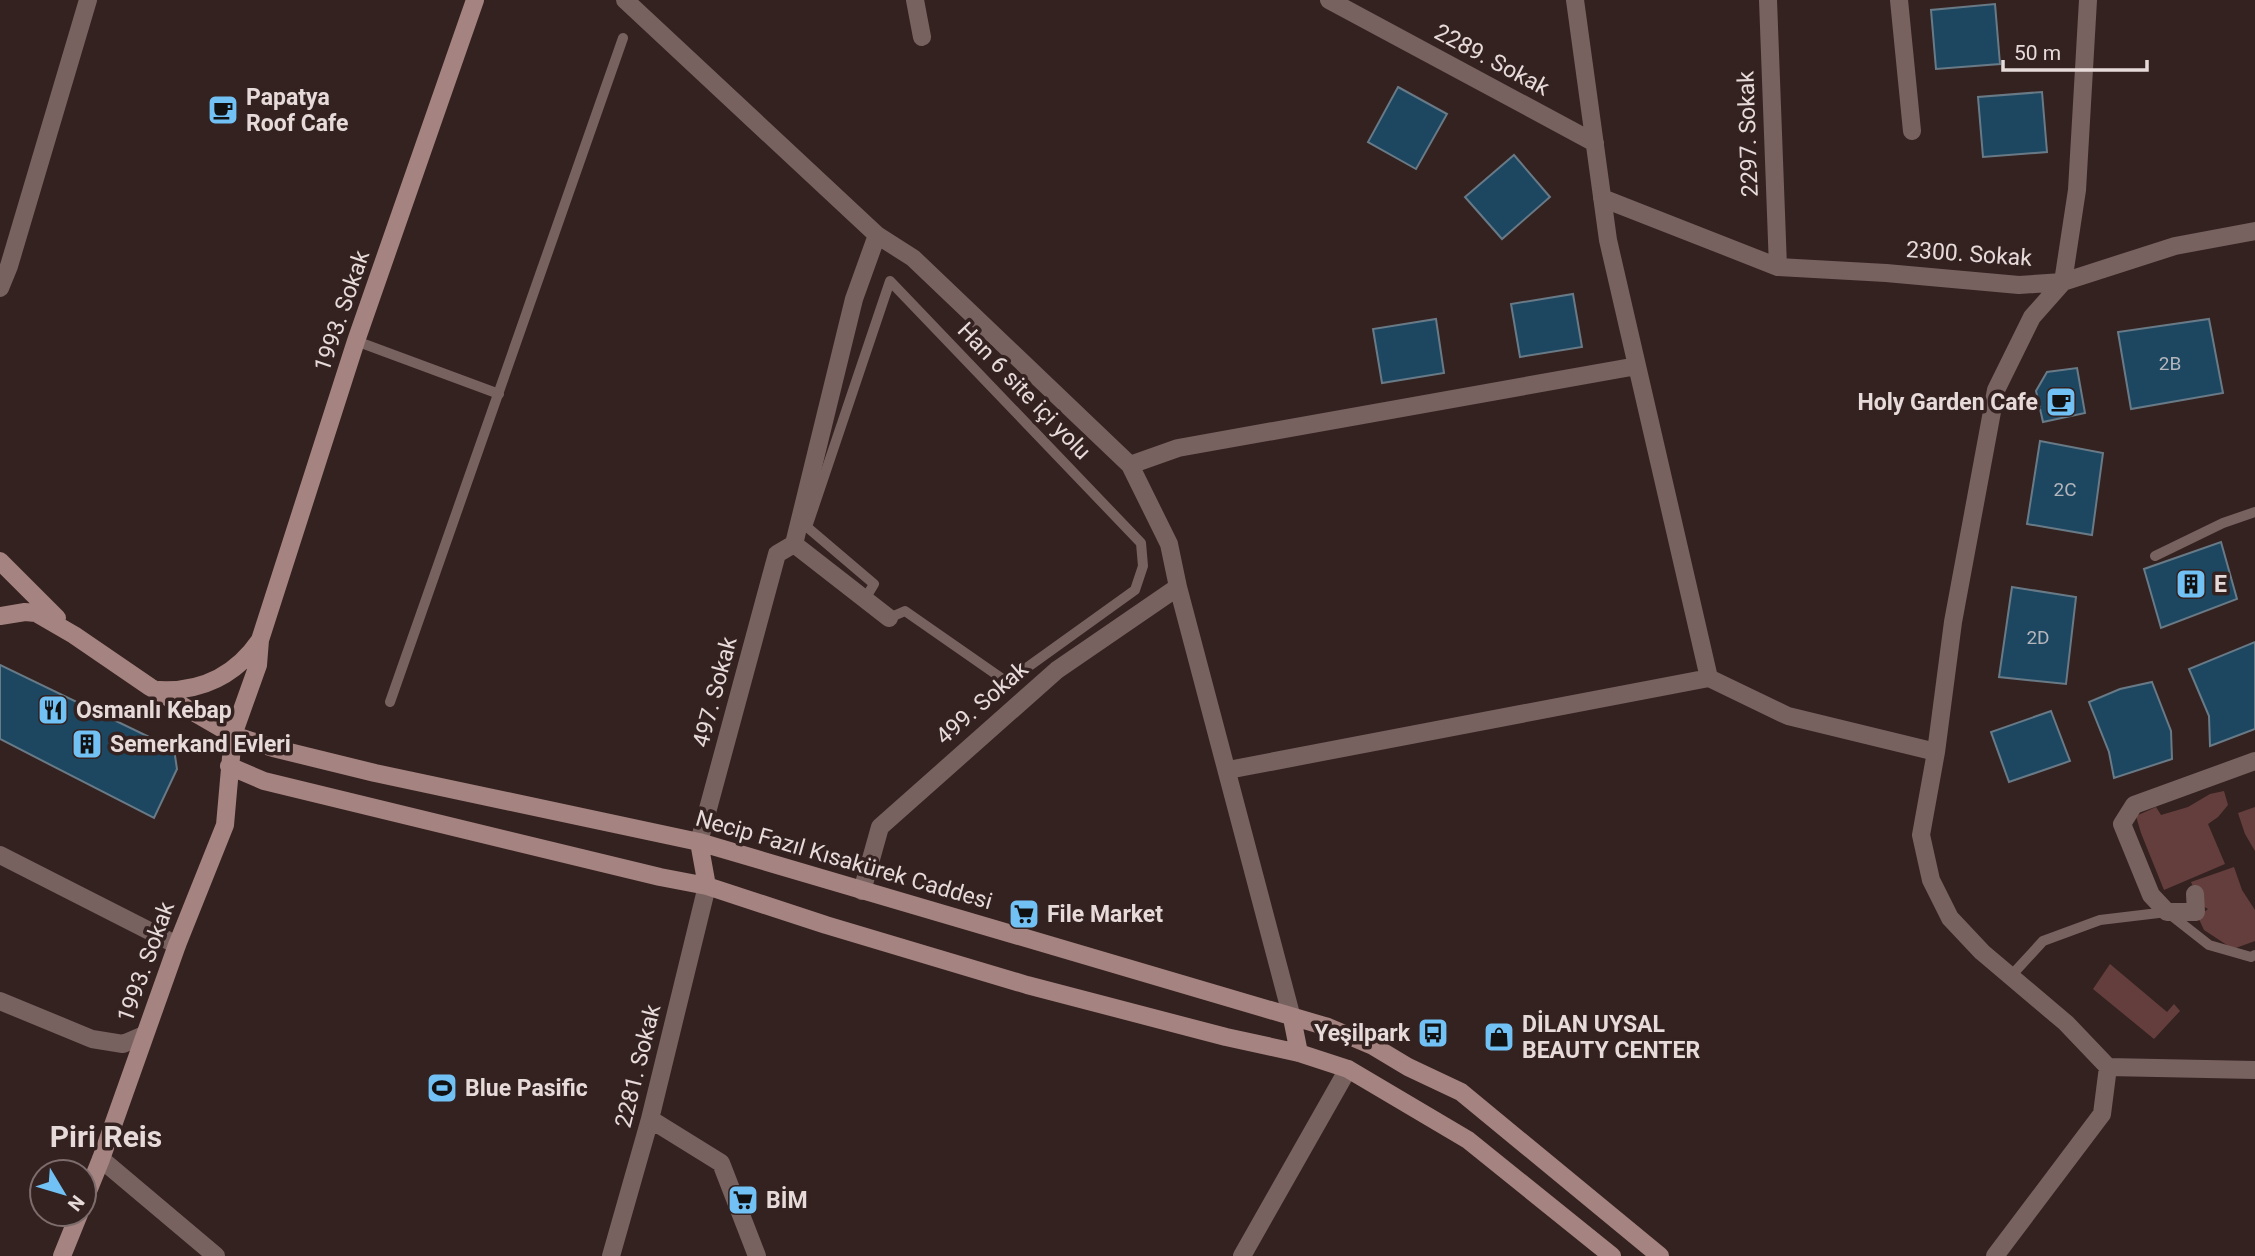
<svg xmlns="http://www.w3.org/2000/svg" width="2255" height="1256" font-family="Roboto,sans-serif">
  <rect width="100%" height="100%" fill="#342221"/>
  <path fill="#643e3c" d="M2224 791 2228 805 2218 817 2208 824 2225 864 2164 890 2141 833 2136 816 2156 807 2161 815 2188 807 2210 794Z
    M2255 807V851L2245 834 2238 813Z
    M2234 867 2242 890 2255 910V941L2233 949 2204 930 2198 917 2208 909 2201 905 2191 882Z
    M2110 964 2167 1012 2174 1004 2180 1011 2154 1039 2093 989Z"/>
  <path fill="#1d4761" stroke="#697a87" stroke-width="2" d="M1995 4 2000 64 1936 69 1931 10Z
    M1398 87 1447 114 1416 169 1368 142Z
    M2042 92 2047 152 1983 157 1978 97Z
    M1514 155 1550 197 1502 239 1465 197Z
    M1573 294 1582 347 1520 357 1511 304Z
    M1436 319 1444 373 1382 383 1373 329Z
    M2209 319 2223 393 2131 409 2118 332Z
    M2077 368 2085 413 2043 422 2036 391 2047 372Z
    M2040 441 2103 453 2092 535 2027 524Z
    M2221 542 2237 599 2161 628 2144 569Z
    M2012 587 2076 597 2066 684 1999 677Z
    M2255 642V729L2210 746 2209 716 2189 669Z
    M0 665 174 749 177 769 154 818 0 739Z
    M2152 682 2171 731 2172 759 2114 778 2109 752 2089 702 2120 689Z
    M2051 711 2070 761 2009 782 1991 732Z"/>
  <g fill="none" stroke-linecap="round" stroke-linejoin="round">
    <path stroke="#786260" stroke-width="10" d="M356 341 499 394
      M2155 556 2223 523 2255 512
      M865 599 874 584 807 527 890 281 1141 543 1143 566 1135 590 1007 682 905 611 889 618
      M390 702 623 38
      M2010 977 2043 941 2100 920 2167 912 2209 945 2251 957 2255 955"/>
    <path stroke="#786260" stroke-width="18" d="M625 0 877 235 913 258 1130 465 1169 544 1178 587 1292 1018
      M915 0 922 37
      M1329 0 1595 143
      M1575 0 1608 240 1709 678 1788 716 1936 752 1921 835 1931 880 1950 918 1982 952 2066 1023 2108 1067 2102 1114 1995 1256
      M1768 0 1778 267
      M1899 0 1912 131
      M1602 198 1778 267 1886 273 2019 285 2063 282 2077 190 2088 0
      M0 288 9 266 88 0
      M1130 465 1178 448 1637 366
      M794 544 854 299 877 235
      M1936 752 1953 622 1996 390 2032 317 2063 282 2175 246 2255 231
      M1228 770 1709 678
      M699 842 777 554 794 544 889 618
      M0 855 177 945
      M862 891 880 827 1057 670 1178 587
      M2195 894 2196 912H2167L2151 895 2122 824 2134 805 2255 761
      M0 1001 92 1039 123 1044 144 1035
      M2108 1067 2255 1070
      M650 1119 721 1163 757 1256
      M101 1159 216 1256
      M611 1256 650 1119 707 886
      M1242 1256 1348 1069"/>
    <path stroke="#a58380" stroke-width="18" d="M0 561 57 618
      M0 616 25 612 36 613 74 635 150 687 233 735 273 748 375 773 699 842 1328 1027 1373 1046 1408 1067 1461 1092 1660 1256
      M260 640 356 341 475 0
      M229 766 264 781 660 877 707 886 826 925 1027 985 1226 1037 1299 1053 1348 1069 1468 1140 1612 1256
      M699 842 707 886
      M1292 1018 1299 1053
      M84 1201 101 1159 177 945 225 825 233 735 258 665 260 640C236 675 201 692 159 690
      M62 1256 79 1214"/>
  </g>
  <defs>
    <g id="cafe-square" transform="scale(1.575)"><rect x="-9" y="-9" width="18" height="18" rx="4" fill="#71c1f5" stroke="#342221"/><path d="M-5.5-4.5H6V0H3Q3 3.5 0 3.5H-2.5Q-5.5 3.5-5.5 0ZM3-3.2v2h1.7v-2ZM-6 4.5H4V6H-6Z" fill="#111"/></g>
    <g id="building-square" transform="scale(1.575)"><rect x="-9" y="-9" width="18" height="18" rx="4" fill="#71c1f5" stroke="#342221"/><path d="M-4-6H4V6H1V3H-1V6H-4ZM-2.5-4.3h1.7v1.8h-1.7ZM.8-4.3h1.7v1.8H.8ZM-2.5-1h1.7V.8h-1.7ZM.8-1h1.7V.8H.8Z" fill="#111"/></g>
    <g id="restaurant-square" transform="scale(1.575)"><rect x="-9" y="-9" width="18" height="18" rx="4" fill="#71c1f5" stroke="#342221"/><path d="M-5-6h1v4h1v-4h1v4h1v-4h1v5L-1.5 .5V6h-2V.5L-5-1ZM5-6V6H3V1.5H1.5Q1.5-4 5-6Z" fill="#111"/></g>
    <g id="supermarket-square" transform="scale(1.575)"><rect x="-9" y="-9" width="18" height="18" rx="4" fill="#71c1f5" stroke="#342221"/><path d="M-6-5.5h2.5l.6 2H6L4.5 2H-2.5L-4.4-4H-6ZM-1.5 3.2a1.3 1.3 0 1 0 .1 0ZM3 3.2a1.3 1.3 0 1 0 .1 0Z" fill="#111"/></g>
    <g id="bus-square" transform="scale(1.575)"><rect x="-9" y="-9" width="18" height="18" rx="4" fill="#71c1f5" stroke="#342221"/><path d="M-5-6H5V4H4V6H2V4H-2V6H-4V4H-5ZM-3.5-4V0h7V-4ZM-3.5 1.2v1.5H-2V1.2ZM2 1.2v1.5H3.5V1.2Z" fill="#111"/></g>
    <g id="shop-square" transform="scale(1.575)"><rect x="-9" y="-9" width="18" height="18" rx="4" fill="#71c1f5" stroke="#342221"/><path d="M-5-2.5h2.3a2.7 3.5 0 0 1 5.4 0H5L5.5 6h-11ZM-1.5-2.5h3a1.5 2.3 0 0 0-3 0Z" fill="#111"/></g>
    <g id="stadium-square" transform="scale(1.575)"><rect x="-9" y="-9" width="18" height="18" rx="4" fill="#71c1f5" stroke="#342221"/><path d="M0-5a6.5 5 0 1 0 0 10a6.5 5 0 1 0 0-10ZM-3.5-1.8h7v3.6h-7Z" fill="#111"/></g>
  </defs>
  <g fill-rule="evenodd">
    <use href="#cafe-square" x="223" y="110"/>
    <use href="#cafe-square" x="2061" y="402"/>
    <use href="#building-square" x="2191" y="584"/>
    <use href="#restaurant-square" x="53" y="710"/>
    <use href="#building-square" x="87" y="744"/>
    <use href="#supermarket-square" x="1024" y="914"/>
    <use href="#bus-square" x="1433" y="1033"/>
    <use href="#shop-square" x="1499" y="1037"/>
    <use href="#stadium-square" x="442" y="1088"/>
    <use href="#supermarket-square" x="743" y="1200"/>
  </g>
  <g text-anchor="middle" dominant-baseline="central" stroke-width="7" stroke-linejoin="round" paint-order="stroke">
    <g font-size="19" fill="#b4b6bc">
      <text x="2170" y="363">2B</text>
      <text x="2065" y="489">2C</text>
      <text x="2038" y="637">2D</text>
    </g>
    <g font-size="23" fill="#e7dbda" stroke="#342221">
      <text transform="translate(1492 60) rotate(28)">2289. Sokak</text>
      <text transform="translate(1748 134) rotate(-92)">2297. Sokak</text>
      <text transform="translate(1969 254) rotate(4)">2300. Sokak</text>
      <text transform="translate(342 311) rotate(-71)">1993. Sokak</text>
      <text transform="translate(1024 391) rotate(46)">Han 6 site içi yolu</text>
      <text transform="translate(715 692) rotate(-75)">497. Sokak</text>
      <text transform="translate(982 703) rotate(-41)">499. Sokak</text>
      <text transform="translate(844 860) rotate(16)">Necip Fazıl Kısakürek Caddesi</text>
      <text transform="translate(146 962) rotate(-70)">1993. Sokak</text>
      <text transform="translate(638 1066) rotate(-76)">2281. Sokak</text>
    </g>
    <g font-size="23" font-weight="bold" fill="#e7dbda" stroke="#342221" text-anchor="start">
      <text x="246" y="97">Papatya<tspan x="246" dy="26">Roof Cafe</tspan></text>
      <text x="2038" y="402" text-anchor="end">Holy Garden Cafe</text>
      <text x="2214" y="584">E</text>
      <text x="76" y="710">Osmanlı Kebap</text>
      <text x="110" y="744">Semerkand Evleri</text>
      <text x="1047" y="914">File Market</text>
      <text x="1522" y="1024">DİLAN UYSAL<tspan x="1522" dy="26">BEAUTY CENTER</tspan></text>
      <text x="1410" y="1033" text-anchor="end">Yeşilpark</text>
      <text x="465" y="1088">Blue Pasific</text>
      <text x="766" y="1200">BİM</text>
    </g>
    <g font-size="30" font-weight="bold" fill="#e7dbda" stroke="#342221">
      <text x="106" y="1136">Piri Reis</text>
    </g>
  </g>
  <g transform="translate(63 1193) rotate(128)"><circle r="33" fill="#342221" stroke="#7c6c6b" stroke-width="2"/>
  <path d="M0-5L12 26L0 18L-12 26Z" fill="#71c1f5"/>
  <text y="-10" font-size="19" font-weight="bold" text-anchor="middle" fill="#e7dbda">N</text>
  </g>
  <path d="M2003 60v10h144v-10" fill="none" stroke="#e7dbda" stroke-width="3.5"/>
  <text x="2014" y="60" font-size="21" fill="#e7dbda" stroke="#342221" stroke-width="5" paint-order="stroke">50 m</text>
</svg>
